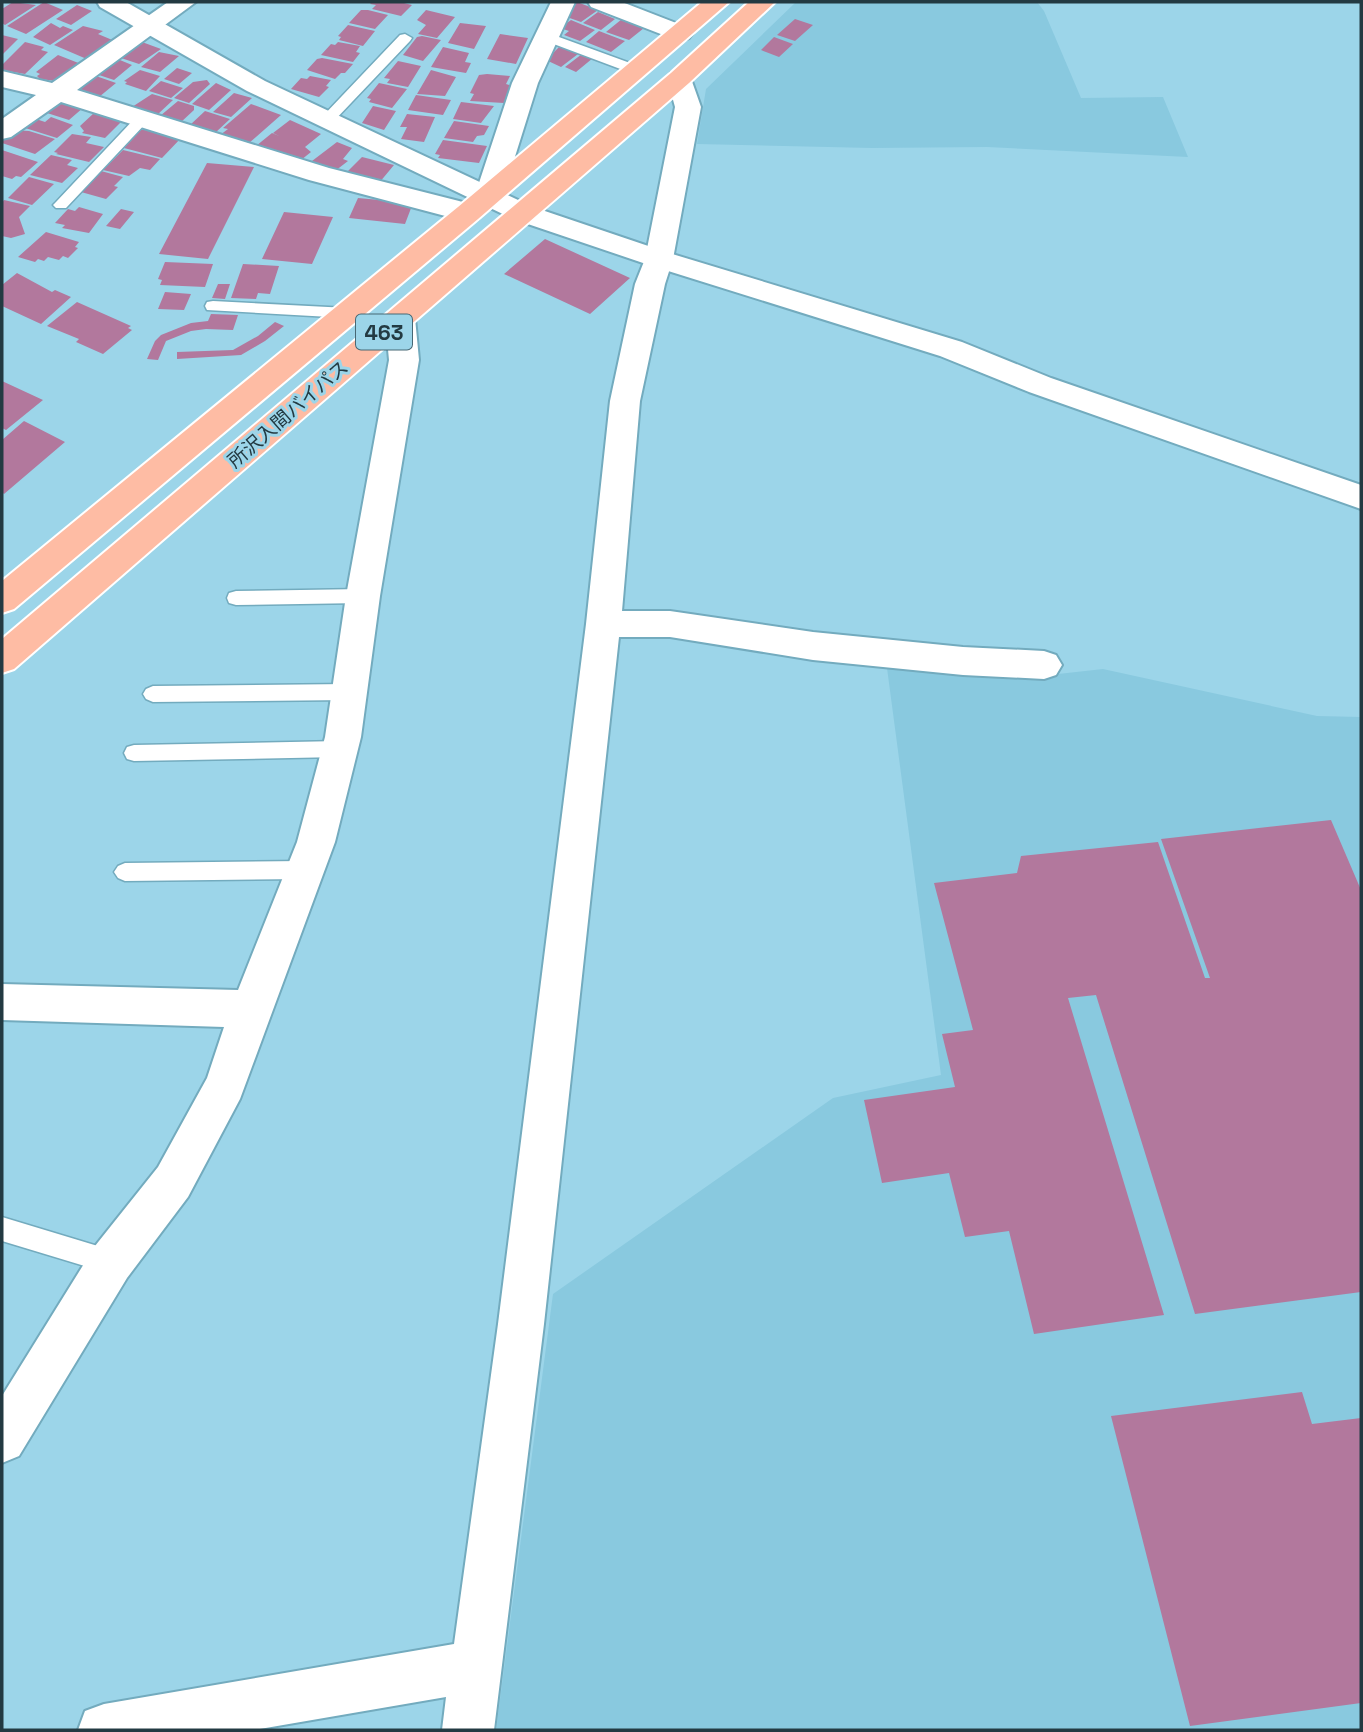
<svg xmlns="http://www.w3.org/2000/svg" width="1363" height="1732" font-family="'Space Grotesk','Noto Sans JP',sans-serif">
  <rect width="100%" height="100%" fill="#9cd5e9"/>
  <path fill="#89c9df" d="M796 2H1037L1044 11 1081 98 1163 97 1188 157 987 147 872 148 697 144 706 89Z
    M887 668 1022 678 1103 669 1317 716 1361 717V1730H496L553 1294 833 1098 941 1075Z"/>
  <path fill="#b2789d" d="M13 2 36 5 5 25 2 23V9Z
    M44 2 63 10 26 34 7 26Z
    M372 2H400L412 5 401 16 372 9 376 5 370 4Z
    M577 2 598 10 581 22 564 16 565 11Z
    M77 5 92 11 71 25 56 19Z
    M361 10H368L388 15 375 29 349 23Z
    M426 10 455 17 437 38 418 34 426 25 417 20Z
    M598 12 615 19 601 30 583 23Z
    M622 19 644 28 629 40 606 32Z
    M795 19 813 25 795 41 777 35Z
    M571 20 595 30 580 41 564 35 569 31 560 28Z
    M51 23 60 28 63 26 73 30 50 45 33 37Z
    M460 23 486 26 474 49 448 43Z
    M348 25 375 31 363 46 339 40 341 37 338 36Z
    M83 26 103 31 98 34 117 42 89 60 54 45Z
    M599 31 625 41 611 52 586 42Z
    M500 34 528 38 516 64 487 59Z
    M2 35 18 39 2 55Z
    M422 36 441 40 423 61 403 55 417 37Z
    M774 37 793 44 779 57 761 50Z
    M25 42 44 47 41 50 48 52 25 74 2 70V65Z
    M142 42 161 49 139 64 118 57Z
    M338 42 360 46 356 52 360 53 353 62 321 55 331 44 335 45Z
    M443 47 469 53 465 62 471 63 466 73 431 67Z
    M559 47 578 54 561 67 546 60Z
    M159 52 179 56 160 72 141 67Z
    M582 54 593 58 576 72 565 67Z
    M58 55 81 64 56 81 40 79 37 76 40 74 36 72Z
    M115 58 132 65 114 80 99 75 104 71 100 70Z
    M322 58 353 64 345 73H341L335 79 307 70 317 59Z
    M398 61 421 66 408 87 387 83 390 79 384 78Z
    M177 68 192 73 179 84 164 79Z
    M140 70 160 76 146 91 125 84 127 82 124 81Z
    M431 70 456 77 445 96 417 94Z
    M487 74 510 76 506 84 512 86 504 103 470 101 474 94 470 93 479 75Z
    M93 75 116 83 99 97 75 90Z
    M310 76 331 80 326 86 329 87 319 97 291 89 301 78 307 79Z
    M207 80 210 84 189 103 174 98 193 82Z
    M161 81 183 88 171 98 149 91Z
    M216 83 231 90 209 110 192 104Z
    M379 83 407 89 392 108 369 102 371 99 367 98Z
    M234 93 252 98 231 117 213 112Z
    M152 94 173 100 157 115 132 107Z
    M416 95 451 100 443 115 408 110Z
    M63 100 84 107 69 120 47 113Z
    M178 101 194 106V110L180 123 160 116Z
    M461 102 494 106 481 123 453 119Z
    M251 104 281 115 249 143 220 135 228 129 223 128Z
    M373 106 396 111 384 130 362 123Z
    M205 111 230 119 215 133 190 125Z
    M94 113 123 120 105 138 82 133 84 131 80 126Z
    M407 114 435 117 424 142 401 139 407 127H400Z
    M51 117 73 125 57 138 22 127 33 118 45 122Z
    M290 120 321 134 305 147 311 152 301 160 256 146 272 133 279 136 273 133Z
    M454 121 489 126 484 135 477 136 473 142 444 138Z
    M148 129 182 137 162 158 124 148 141 130Z
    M12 130 29 131 55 139 35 154 2 143V138Z
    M72 134 91 137 86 143 104 147 89 162 56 154 58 153 54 152Z
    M443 140 487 146 479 163 438 158 440 155 435 154Z
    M337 142 352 148 343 159 348 161 335 171 312 161Z
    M2 150 38 162 21 177 16 176 12 179 2 176Z
    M123 150 160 159 150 170 140 168 129 176 103 170Z
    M51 155 72 160 67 165 78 168 62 183 30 175Z
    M362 157 394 165 379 183 345 174Z
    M207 163 254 167 208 259 159 254Z
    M101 171 123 177 114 186 118 187 106 199 81 192Z
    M29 177 54 184 32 205 8 198Z
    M358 198 413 203 405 224 349 218Z
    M4 200 30 206 19 217 25 234 11 238 2 236V203Z
    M79 207 103 214 89 233 62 228 65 225 55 223 68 209 75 211Z
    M121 209 134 212 120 229 106 226Z
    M284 212 333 217 312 264 262 259Z
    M46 232 79 242 75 247 78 248 68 258 63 256 59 260 48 257 44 261 38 259 35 262 18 257Z
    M545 239 630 278 590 314 504 274Z
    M165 262 213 264 205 287 160 285 162 280 158 279Z
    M243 264 279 266 270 294 258 293 256 299 231 298Z
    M17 273 52 292 55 290 71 297 41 324 2 306V285Z
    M218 284H230L225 299 212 298Z
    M165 292 191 294 184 310 158 309Z
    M77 302 131 326 128 328 132 330 103 354 76 342 79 339 47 326Z
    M211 314 238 315 233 330 206 329 191 331 166 341 158 360 147 359 155 341 161 335 191 323 208 321Z
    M275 322 284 326 265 341 241 355 177 359V352L233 350 258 336Z
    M2 381 43 400 6 430 2 428Z
    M24 421 65 442 4 494 2 492V440Z
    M1331 820 1361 890V1292L1195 1314 1096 995 1068 998 1164 1315 1034 1334 1009 1231 965 1237 949 1173 882 1183 864 1100 955 1087 942 1034 973 1030 934 883 1017 873 1021 856 1158 842 1205 978H1210L1161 839Z
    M1302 1392 1312 1424 1361 1418V1703L1190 1726 1111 1416Z"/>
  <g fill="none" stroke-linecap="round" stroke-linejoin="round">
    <g stroke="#73abbe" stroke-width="3">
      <path id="service" d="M548 33 641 67 643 70 641 73H631L543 40V34Z
        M405 34 412 38 410 41 332 123H322L320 120 322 117 400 35Z
        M142 115 147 116 149 119 147 122 66 208H56L53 205 56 202 137 116Z
        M213 301 348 308 356 313 348 318 207 310 205 306 207 302Z
        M363 589 370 591 372 596 370 601 363 603 236 605 229 603 227 598 229 593 236 591Z
        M349 684 356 687 359 692 356 697 349 700 153 702 146 699 143 694 146 689 153 686Z
        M340 741 347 743 350 749 347 755 340 757 134 761 127 759 124 753 127 747 134 745Z
        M303 861 310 864 314 870 310 876 303 879 125 881 118 878 114 872 118 866 125 863Z
        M2 1217 111 1250 120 1253 123 1262 120 1271 111 1274 2 1241Z"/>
    </g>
    <g stroke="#73abbe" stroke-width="4">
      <path id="minor" d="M168 2H196L77 90 329 168 459 201 478 207 482 213 478 219 468 222 309 180 61 102 11 137 2 139V119L36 95 2 87V71L52 83Z
        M551 2H575L538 83 503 195 499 201 489 204 479 201 475 195 512 83Z
        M588 2H622L689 28 693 33 689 38 680 41 671 38 591 7Z
        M680 70 689 73 701 107 673 259 665 284 640 401 622 611H670L813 632 963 647 1044 651 1056 655 1062 665 1056 675 1044 679 963 675 813 660 670 637H619L544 1324 494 1730H442L446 1697 254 1730H78L85 1711 104 1704 454 1644 498 1324 586 624 610 401 635 284 645 259 675 107 667 78 671 73Z
        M400 308 410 311 415 318 419 360 380 596 361 737 335 842 240 1099 188 1197 127 1278 19 1456 2 1463V1396L95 1246 158 1167 207 1078 224 1027 2 1020V984L238 990 297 842 325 737 346 596 389 360 385 318 390 311Z"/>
    </g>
    <g stroke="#73abbe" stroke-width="4">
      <path id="tertiary" d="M97 2H126L265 81 533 207 669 253 962 342 1051 378 1361 485V509L1029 392 940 356 649 265 513 219 247 91 100 7Z"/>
    </g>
    <g stroke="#fff" stroke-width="4">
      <path id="trunk" d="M702 2H729L478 219 14 609 2 613V581L458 207Z
        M749 2H775L689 83 14 669 2 673V639L671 73Z"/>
    </g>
    <use href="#service" fill="#fff" fill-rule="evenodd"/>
    <use href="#minor" fill="#fff" fill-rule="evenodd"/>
    <use href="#tertiary" fill="#fff" fill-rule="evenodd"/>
    <use href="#trunk" fill="#febca4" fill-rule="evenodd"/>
  </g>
  <g text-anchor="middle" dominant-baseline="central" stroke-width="6" stroke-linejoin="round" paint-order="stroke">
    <g font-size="19" fill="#233a42" stroke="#9cd5e9">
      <text transform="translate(288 414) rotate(-41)">所沢入間バイパス</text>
    </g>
    <rect fill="#9cd5e9" stroke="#476874" stroke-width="2" x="356" y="314.5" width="56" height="35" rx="5"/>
    <g font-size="21" font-weight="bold" fill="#233a42">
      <text x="384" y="332">463</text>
    </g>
  </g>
  <rect width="1363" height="1732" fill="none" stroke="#233a42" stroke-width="7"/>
</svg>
